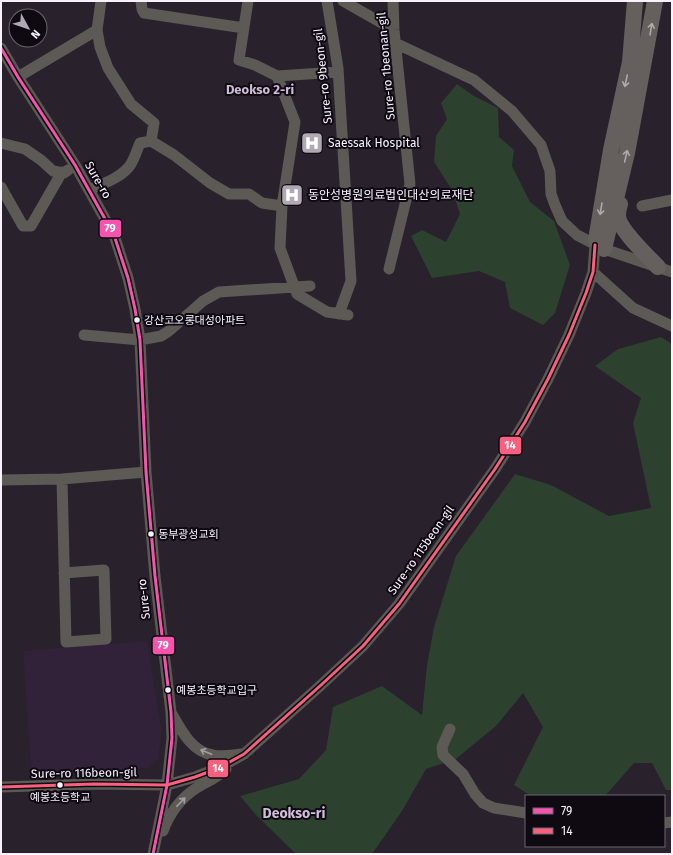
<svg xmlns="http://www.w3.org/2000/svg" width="673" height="855" font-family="'Fira Sans','Noto Sans KR',sans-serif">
  <rect width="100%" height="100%" fill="#29212c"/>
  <path fill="#312139" d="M147 641 162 732 158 759 148 768 33 773 31 767 23 651Z"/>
  <path fill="#2c412e" d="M457 84 474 96 498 108 499 137 514 150 512 166 530 202 554 221 570 265 555 313 543 325 510 308 505 282 479 271 432 278 411 236 422 230 446 242 460 214 452 190 434 162 436 136 447 119 441 103Z
    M661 337 672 344V790H666L652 763H634L605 796H531L514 785 543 727 523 693 496 726 456 759 426 769 402 811 372 854H296L257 816 240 796 299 779 326 750 333 707 382 686 422 715 427 665 434 627 456 556 515 474 551 485 609 516 651 508 633 423 641 398 595 366 618 349Z"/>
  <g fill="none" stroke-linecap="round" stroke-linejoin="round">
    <path stroke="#5d5955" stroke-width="11" d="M101 1 97 30 100 47 108 68 131 104 154 123 151 141 174 155 210 183 229 194H249L262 203 282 206
      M141 1 142 9 144 13 244 28
      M248 1 239 60 255 65 277 76 295 122 282 206 280 248 297 294 327 312 348 315
      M327 1 338 68 351 281 339 314
      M343 1 394 30
      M395 43 474 80 512 111 541 145 550 171 551 194 555 205 562 221 577 235 604 249 672 272
      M1 48 18 77 75 165 114 235 128 278 135 309 140 340 146 472 155 576 171 712 172 738 167 785 153 854
      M277 76 338 72
      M18 77 97 30
      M1 143 25 149 41 160 53 171 64 173 68 170
      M1 187 23 226H31L62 172
      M89 190C103 184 123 177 131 164 135 157 137 150 140 143L151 141
      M642 206 672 200
      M389 269 410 184 394 30 393 1
      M593 272 633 308 672 326
      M84 335 140 340 161 336 169 331 203 301 219 292 310 286
      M62 479 66 642 106 639 104 570 64 573
      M1 480 62 479 146 472
      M172 714C181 730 192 752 213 755 222 757 232 755 241 754
      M450 729 442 747 443 755 463 774 475 794 483 803 494 808 526 813
      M1 787 94 784 167 785 195 777 219 768 244 754 320 686 363 646 399 604 495 469 525 422 548 379 569 335 586 293 593 272 595 245
      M664 823 672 822
      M163 831C169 815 180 799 195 789 206 782 217 778 226 769"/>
    <path stroke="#65605d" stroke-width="16" d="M620 204C619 207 618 212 618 216 619 230 648 256 658 267
      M596 240 611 150 630 62 635 1
      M604 249 627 153 655 1"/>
    <g stroke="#0f0912" stroke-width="6">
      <path id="bus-1" d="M1 48 18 77 75 165 114 235 128 278 135 309 140 340 146 472 155 576 171 712 172 738 167 785 153 854"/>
    </g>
    <g stroke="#0f0912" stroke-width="6">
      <path id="bus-2" d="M1 787 94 784 167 785 195 777 219 768 244 754 320 686 363 646 399 604 495 469 525 422 548 379 569 335 586 293 593 272 595 245"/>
    </g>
    <use href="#bus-1" stroke="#f653ac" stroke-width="3"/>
    <use href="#bus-2" stroke="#f8607d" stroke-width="3"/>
  </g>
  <defs><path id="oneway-shaft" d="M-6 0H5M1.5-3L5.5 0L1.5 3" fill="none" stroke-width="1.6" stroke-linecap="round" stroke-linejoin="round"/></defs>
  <g stroke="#afa9ad">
    <use href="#oneway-shaft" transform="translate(651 29) rotate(-80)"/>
    <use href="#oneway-shaft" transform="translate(626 81) rotate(102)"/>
    <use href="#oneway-shaft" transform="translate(626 156) rotate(-77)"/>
    <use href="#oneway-shaft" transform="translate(601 209) rotate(99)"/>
  </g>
  <g stroke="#a39ea1">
    <use href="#oneway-shaft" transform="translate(206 752) rotate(-157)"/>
    <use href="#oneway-shaft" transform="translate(181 802) rotate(-46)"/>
  </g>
  <defs>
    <g id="hospital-square" transform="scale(1.15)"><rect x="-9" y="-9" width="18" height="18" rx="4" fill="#b0a9b4" stroke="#0f0912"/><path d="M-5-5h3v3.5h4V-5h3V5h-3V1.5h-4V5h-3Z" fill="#fff"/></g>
  </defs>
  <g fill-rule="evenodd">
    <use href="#hospital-square" x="312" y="143"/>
    <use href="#hospital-square" x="292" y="195"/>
  </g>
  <g fill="#f9f2fd" stroke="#0f0912" stroke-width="1.5">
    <circle cx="137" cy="320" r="3.5"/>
    <circle cx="151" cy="534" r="3.5"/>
    <circle cx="168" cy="690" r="3.5"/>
    <circle cx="60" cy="785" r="3.5"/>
  </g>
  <g text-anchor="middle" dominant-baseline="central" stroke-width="4" stroke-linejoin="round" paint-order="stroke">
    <g font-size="11" fill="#f9f2fd" stroke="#0f0912" text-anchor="start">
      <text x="144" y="320">강산코오롱대성아파트</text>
      <text x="158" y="534">동부광성교회</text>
      <text x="176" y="690">예봉초등학교입구</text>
      <text x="60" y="797" text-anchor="middle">예봉초등학교</text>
    </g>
    <g font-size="12" fill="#f9f2fd" stroke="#0f0912">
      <text transform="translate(386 66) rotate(-95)">Sure-ro 1beonan-gil</text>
      <text transform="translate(323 76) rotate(-96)">Sure-ro 9beon-gil</text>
      <text transform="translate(98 180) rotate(60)">Sure-ro</text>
      <text transform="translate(421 550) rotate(-55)">Sure-ro 115beon-gil</text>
      <text transform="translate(144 599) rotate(-96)">Sure-ro</text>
      <text transform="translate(84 773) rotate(-1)">Sure-ro 116beon-gil</text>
    </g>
    <g font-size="12" fill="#f9f2fd" stroke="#0f0912" text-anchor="start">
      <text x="328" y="143">Saessak Hospital</text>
      <text x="308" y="195">동안성병원의료법인대산의료재단</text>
    </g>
    <g font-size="13" font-weight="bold" fill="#cfbdd9" stroke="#0f0912">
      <text x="260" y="89">Deokso 2-ri</text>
    </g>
    <g font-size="14" font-weight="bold" fill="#cfbdd9" stroke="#0f0912">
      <text x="294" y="813">Deokso-ri</text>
    </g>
  </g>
  <g stroke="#0f0912" stroke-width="1.5">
    <rect x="99" y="219" width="23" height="19" rx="4" fill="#f653ac"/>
    <rect x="499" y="436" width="23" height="19" rx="4" fill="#f8607d"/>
    <rect x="152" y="636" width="23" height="19" rx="4" fill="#f653ac"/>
    <rect x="207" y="759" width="22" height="19" rx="4" fill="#f8607d"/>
  </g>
  <g font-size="11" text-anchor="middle" font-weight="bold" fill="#fff">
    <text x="110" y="232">79</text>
    <text x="510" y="449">14</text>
    <text x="163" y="649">79</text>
    <text x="218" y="772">14</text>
  </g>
  <rect width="673" height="855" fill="none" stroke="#f9f2fd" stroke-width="4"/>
  <rect x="525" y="795" width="140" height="52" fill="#0f0912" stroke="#6d6670"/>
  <rect x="533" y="808" width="20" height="6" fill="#f653ac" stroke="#6d6670"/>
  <text x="561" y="815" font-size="12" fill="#f9f2fd">79</text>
  <rect x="533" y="828" width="20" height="6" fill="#f8607d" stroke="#6d6670"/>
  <text x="561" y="835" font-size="12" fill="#f9f2fd">14</text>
  <g transform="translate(28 28) rotate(130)"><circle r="19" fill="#0f0912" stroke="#6d6670"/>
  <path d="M0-3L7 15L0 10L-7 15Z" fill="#b0a9b4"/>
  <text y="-6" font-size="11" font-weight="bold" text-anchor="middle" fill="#f9f2fd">N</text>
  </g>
</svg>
